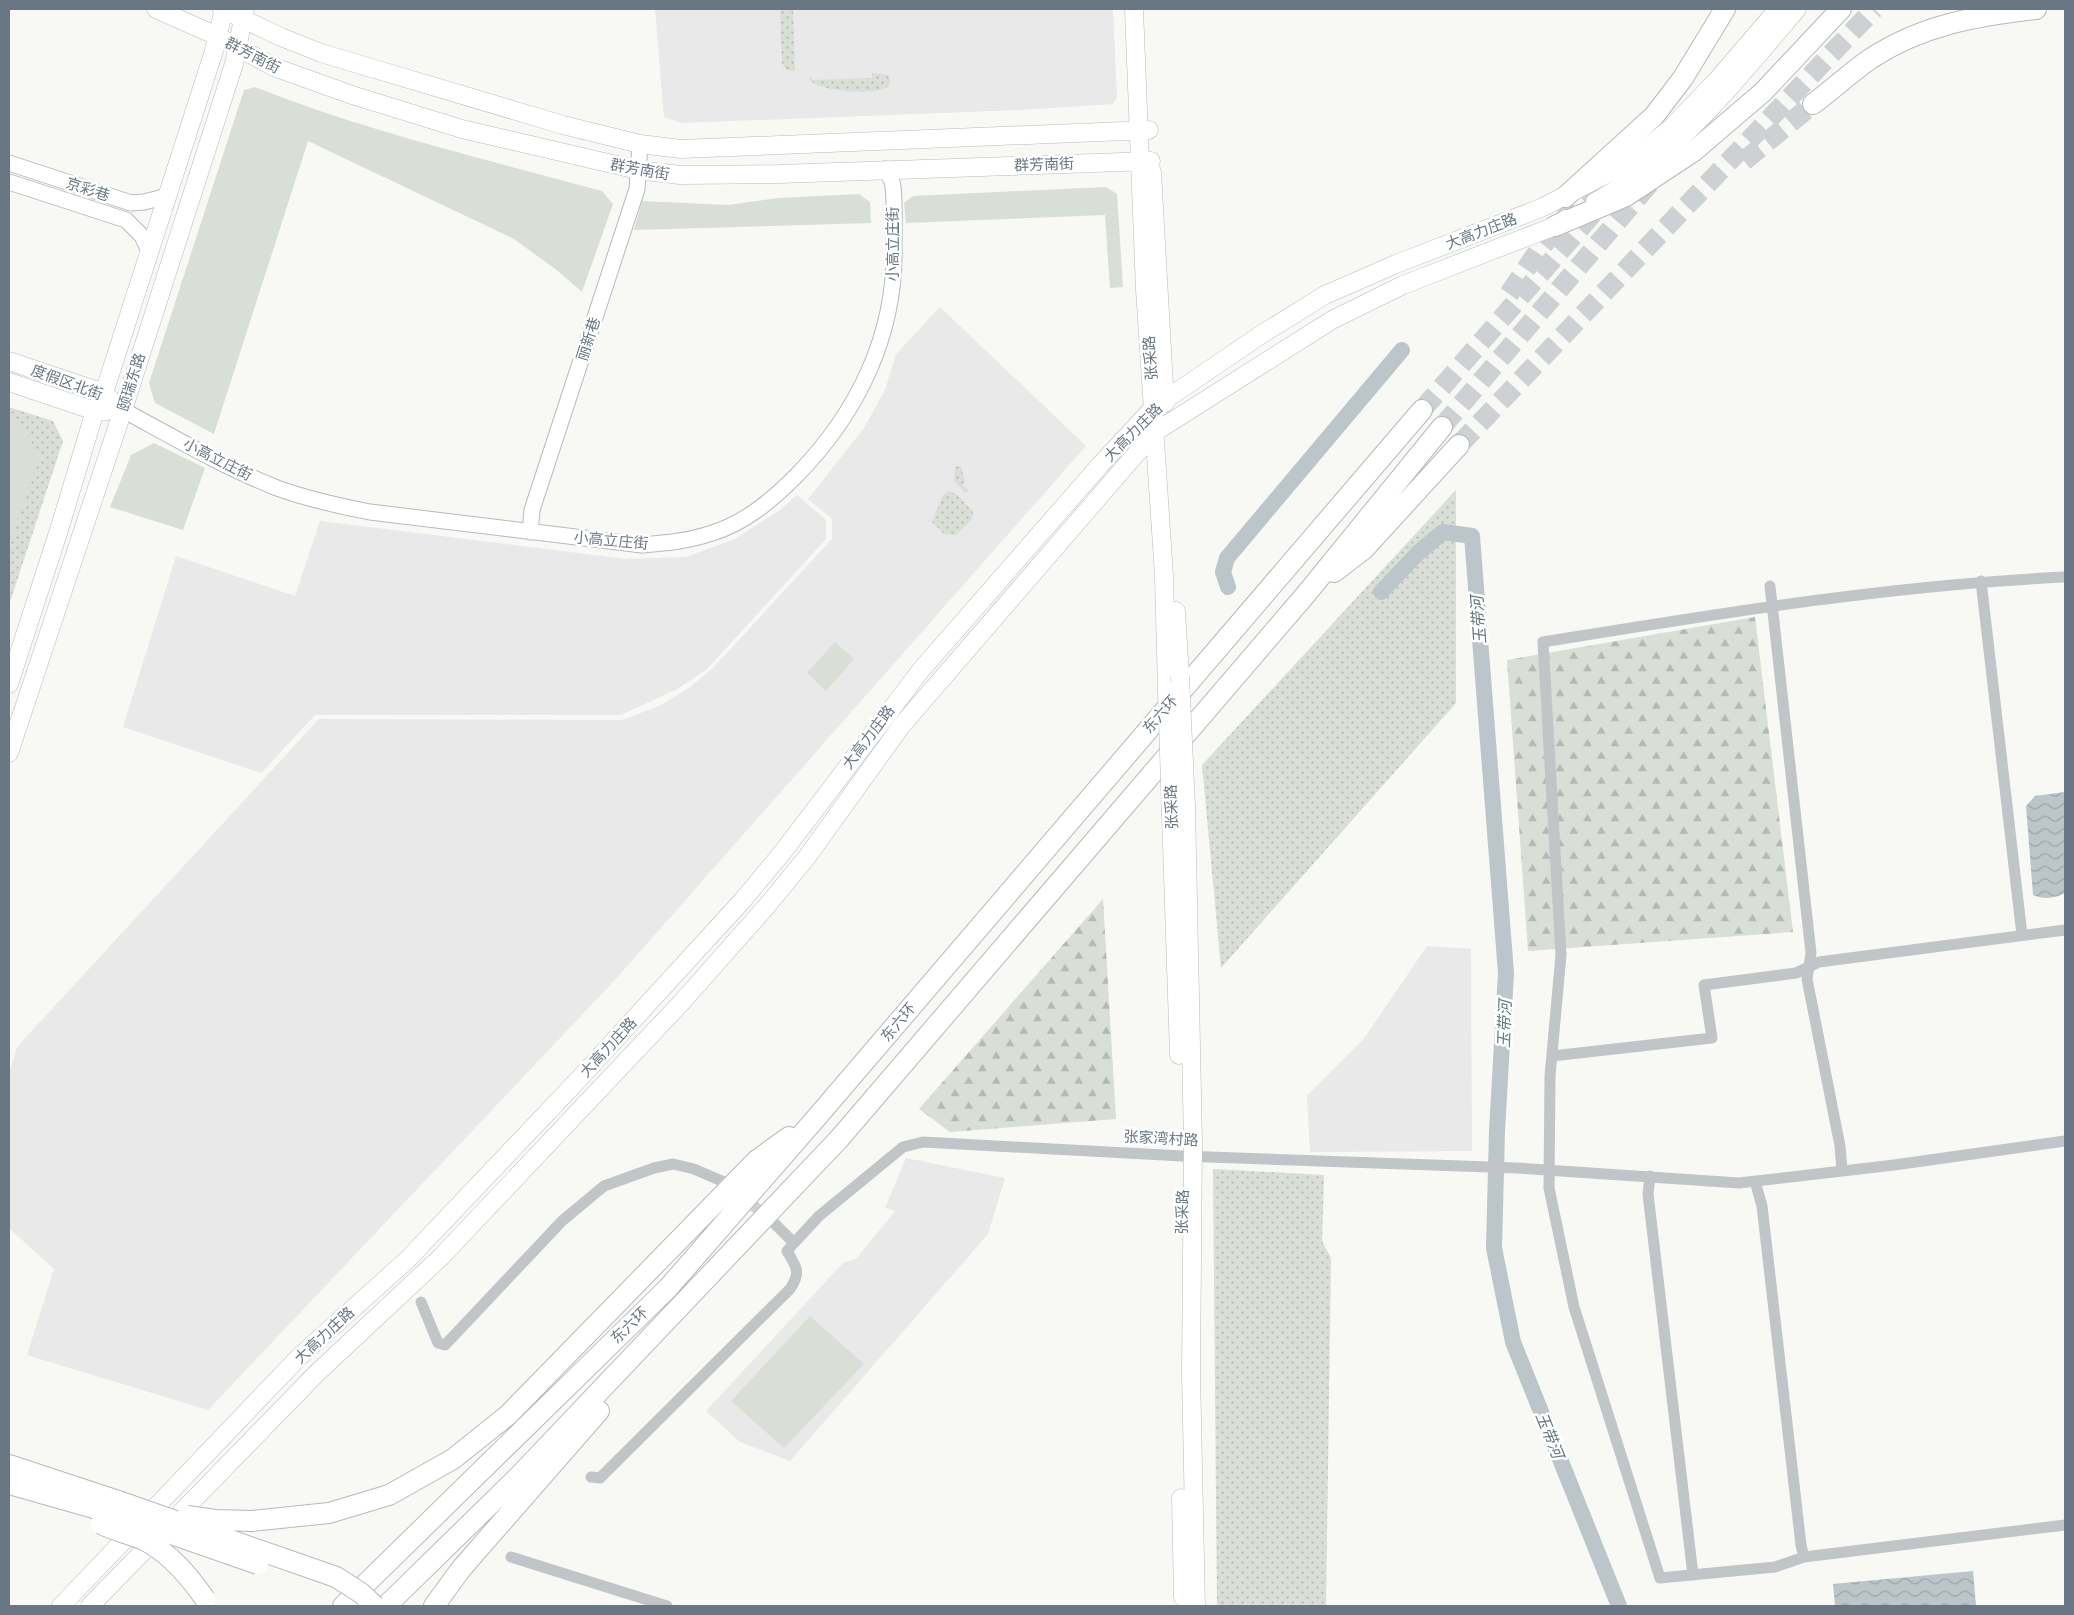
<svg xmlns="http://www.w3.org/2000/svg" width="2074" height="1615" font-family="Manrope,'Noto Sans SC',sans-serif">
  <defs>
    <pattern id="grass-dots" width="8" height="8" patternUnits="userSpaceOnUse" patternTransform="scale(1.25)"><rect width="8" height="8" fill="#d9ded6"/><path d="M2 2h.1M6 6h.1" fill="none" stroke="#b4b9b3" stroke-width="1.8" stroke-linecap="round"/></pattern>
    <pattern id="forest-firs" width="22" height="20" patternUnits="userSpaceOnUse" patternTransform="scale(1.25)"><rect width="22" height="20" fill="#d9ded6"/><path d="M5 1l3.5 6h-7zM16 11l3.5 6h-7z" fill="#b4b9b3"/></pattern>
    <pattern id="water-waves" width="16" height="10" patternUnits="userSpaceOnUse" patternTransform="scale(1.25)"><rect width="16" height="10" fill="#bcc5ca"/><path d="M0 5q4-4 8 0t8 0" fill="none" stroke="#9da5aa"/></pattern>
  </defs>
  <rect width="100%" height="100%" fill="#f8f8f5"/>
  <path fill="#e8e9e8" d="M655 9H1113L1117 98 1113 104 1020 110 682 123 664 117Z
    M940 307 1086 446 614 981 208 1410 27 1355 54 1269 9 1228V1073L17 1047 319 719 623 720 661 705 689 688 712 669 832 539V519L808 499 864 428 885 390 896 354Z
    M797 495 826 520V539L707 669 679 688 621 715H315L261 773 123 727 176 556 295 596 320 521 626 559 686 557 735 539 780 510Z
    M1427 946 1471 949 1472 1151 1310 1152 1307 1096 1363 1040Z
    M906 1158 1005 1178 988 1234 790 1461 740 1442 706 1411 843 1263 857 1258 895 1211 885 1208Z"/>
  <path fill="url(#grass-dots)" d="M780 9H793L795 71 786 70 782 63Z
    M872 73 888 75 890 81 889 86C878 96 816 92 809 79L812 76V80L872 78Z
    M9 407 53 421 63 441 9 605Z
    M958 466 961 467 965 481 962 485 969 491 965 493 954 481 955 467Z
    M1456 490V703L1221 968 1202 765Z
    M948 491 956 494 973 511 972 519 956 535 944 534 932 522 943 495Z
    M1213 1169 1324 1175 1322 1241 1331 1258 1326 1606H1217Z"/>
  <path fill="url(#forest-firs)" d="M1755 617 1793 932 1528 951 1507 660Z
    M1103 899 1116 1119 950 1132 919 1109Z"/>
  <path fill="#d9ded6" d="M255 87C368 132 485 159 602 191L613 204 582 292 558 271 514 239 308 141 214 434 155 403 149 383 244 90Z
    M1106 187 1117 194 1123 287 1110 288 1105 215 906 223 904 203 913 196Z
    M859 194 870 202 871 223 634 230 642 201 728 205 778 198Z
    M9 416 19 420 39 456 9 546Z
    M154 443 205 468 183 530 110 507 131 455Z
    M835 642 854 659 826 691 807 673Z
    M810 1316 864 1364 784 1448 731 1401Z"/>
  <path fill="url(#water-waves)" d="M2065 792V893C2056 898 2044 900 2033 895L2026 806 2035 796Z
    M1973 1571 1976 1606H1835L1833 1584Z"/>
  <g fill="none" stroke-linecap="round" stroke-linejoin="round">
    <path stroke="#bcc5ca" stroke-width="16" d="M1228 587 1223 572 1227 558 1402 350
      M1381 592 1418 553 1443 532 1472 536 1506 973 1497 1131 1494 1248 1513 1342 1619 1606"/>
    <path stroke="#cdd1d3" stroke-width="11" stroke-dasharray="11 5.5" stroke-linecap="butt" d="M741 1195 769 1219"/>
    <path stroke="#cdd1d3" stroke-width="20" stroke-dasharray="20 10" stroke-linecap="butt" d="M1744 161 1813 104
      M1509 294 1539 250 1599 176
      M1422 410 1601 204
      M1442 427 1650 183
      M1459 445 1874 9"/>
    <g stroke="#b6babe" stroke-width="17">
      <path id="secondary" d="M9 163 131 203 144 202 168 196
        M9 182 126 220 142 236 149 251
        M123 410C173 437 224 467 277 488 307 499 339 506 370 512L642 545C666 543 689 541 712 533 745 523 772 500 796 476 858 413 897 333 894 243 894 225 895 205 893 187 893 181 888 174 885 169
        M530 532 532 510 637 189 640 144"/>
    </g>
    <g stroke="#b7babe" stroke-width="19">
      <path id="primary" d="M156 9 217 36 274 67 352 95 462 129 638 170 680 175 779 174 1151 161
        M222 9 281 37 321 53 563 125 640 144 681 149 1149 130
        M1134 9 1145 289 1164 576 1167 690
        M1152 172 1165 403
        M1595 202C1608 194 1622 187 1634 178 1696 131 1747 68 1797 9
        M9 361 104 393 111 400
        M9 382 95 411H107
        M1176 611 1180 676
        M9 684 59 530 95 411 104 393 213 54 224 9
        M9 753 123 410 234 64 245 9
        M1186 806 1193 1143 1191 1374 1196 1606
        M1171 815 1179 1055
        M1181 1498 1183 1597
        M61 1606 299 1357 407 1260 579 1079 742 901 782 853 921 670 1101 464 1153 408 1262 334 1325 295 1396 264 1541 208 1628 163 1671 128 1717 80 1778 9
        M90 1606 317 1373 441 1257 681 1003 766 907 807 857 902 725 1155 432 1332 320 1403 285 1555 226 1566 219"/>
    </g>
    <g stroke="#b6b9bc" stroke-width="22">
      <path id="highway" d="M1813 104C1832 90 1850 73 1870 59 1922 25 1975 16 2036 9
        M1565 197 1654 116 1683 78 1725 9
        M1555 226 1626 196 1694 151 1763 92 1841 9
        M1334 572 1364 549 1459 445
        M9 1465 118 1501
        M9 1484 111 1513
        M252 1521 329 1513 389 1495 453 1459 508 1415 757 1160 789 1137
        M343 1606 668 1288 817 1117 1422 410
        M386 1606 519 1476 839 1139 1307 593 1442 427
        M434 1606 461 1569 599 1411"/>
    </g>
    <path stroke="#c1c5c8" stroke-width="11" d="M2065 577C1890 585 1716 614 1543 642L1561 955 1550 1076 1549 1188 1574 1307 1660 1578 1775 1567 1804 1557 2065 1525
      M1981 581 2022 935
      M1770 586 1811 953 1807 979 1840 1146 1842 1171
      M1552 1056 1712 1038 1704 985 1796 973 1819 962 2065 930
      M1650 1176 1648 1194 1693 1575
      M1755 1181 1762 1206 1801 1545 1804 1557
      M772 1221 794 1243 819 1216 903 1147 923 1142 1182 1156 1517 1168 1739 1183 1894 1165 2065 1141
      M421 1302 438 1343 445 1345 562 1221 604 1186 654 1168 673 1164 694 1169 724 1182
      M591 1477 600 1478 790 1289C801 1273 797 1267 787 1251L794 1243
      M511 1557 667 1606"/>
    <use href="#secondary" stroke="#fff" stroke-width="15"/>
    <use href="#primary" stroke="#fff" stroke-width="18"/>
    <use href="#highway" stroke="#fff" stroke-width="20"/>
    <g stroke="#b7babe" stroke-width="19" stroke-linecap="butt">
      <path id="primary-bridge" d="M1180 676 1186 806
        M1167 690 1171 815"/>
    </g>
    <g stroke="#b6b9bc" stroke-width="22" stroke-linecap="butt">
      <path id="highway-bridge" d="M118 1501 336 1577 361 1593 375 1606
        M111 1513 258 1564
        M187 1516 215 1520 252 1521
        M101 1524C115 1531 131 1534 144 1540 170 1553 189 1576 205 1599"/>
    </g>
    <use href="#primary-bridge" stroke="#fff" stroke-width="18"/>
    <use href="#highway-bridge" stroke="#fff" stroke-width="20"/>
  </g>
  <g text-anchor="middle" dominant-baseline="central" stroke-width="5" stroke-linejoin="round" paint-order="stroke">
    <g font-size="15" fill="#697784" stroke="#fff">
      <text transform="translate(253 55) rotate(27)">群芳南街</text>
      <text transform="translate(1044 164) rotate(-2)">群芳南街</text>
      <text transform="translate(640 169) rotate(10)">群芳南街</text>
      <text transform="translate(88 189) rotate(18)">京彩巷</text>
      <text transform="translate(1481 231) rotate(-21)">大高力庄路</text>
      <text transform="translate(892 244) rotate(-90)">小高立庄街</text>
      <text transform="translate(588 339) rotate(-72)">丽新巷</text>
      <text transform="translate(1150 358) rotate(-94)">张采路</text>
      <text transform="translate(67 382) rotate(20)">度假区北街</text>
      <text transform="translate(131 382) rotate(-73)">颐瑞东路</text>
      <text transform="translate(1133 432) rotate(-45)">大高力庄路</text>
      <text transform="translate(218 459) rotate(27)">小高立庄街</text>
      <text transform="translate(611 540) rotate(5)">小高立庄街</text>
      <text transform="translate(1160 714) rotate(-49)">东六环</text>
      <text transform="translate(868 737) rotate(-53)">大高力庄路</text>
      <text transform="translate(1171 807) rotate(-92)">张采路</text>
      <text transform="translate(898 1022) rotate(-50)">东六环</text>
      <text transform="translate(608 1047) rotate(-47)">大高力庄路</text>
      <text transform="translate(1161 1138) rotate(3)">张家湾村路</text>
      <text transform="translate(1182 1212) rotate(-89)">张采路</text>
      <text transform="translate(629 1325) rotate(-44)">东六环</text>
      <text transform="translate(324 1335) rotate(-43)">大高力庄路</text>
    </g>
    <g font-size="16" font-style="italic" fill="#64777f" stroke="#fff">
      <text transform="translate(1478 620) rotate(-94)">玉带河</text>
      <text transform="translate(1504 1024) rotate(-88)">玉带河</text>
      <text transform="translate(1550 1435) rotate(68)">玉带河</text>
    </g>
  </g>
  <rect width="2074" height="1615" fill="none" stroke="#697784" stroke-width="20"/>
</svg>
